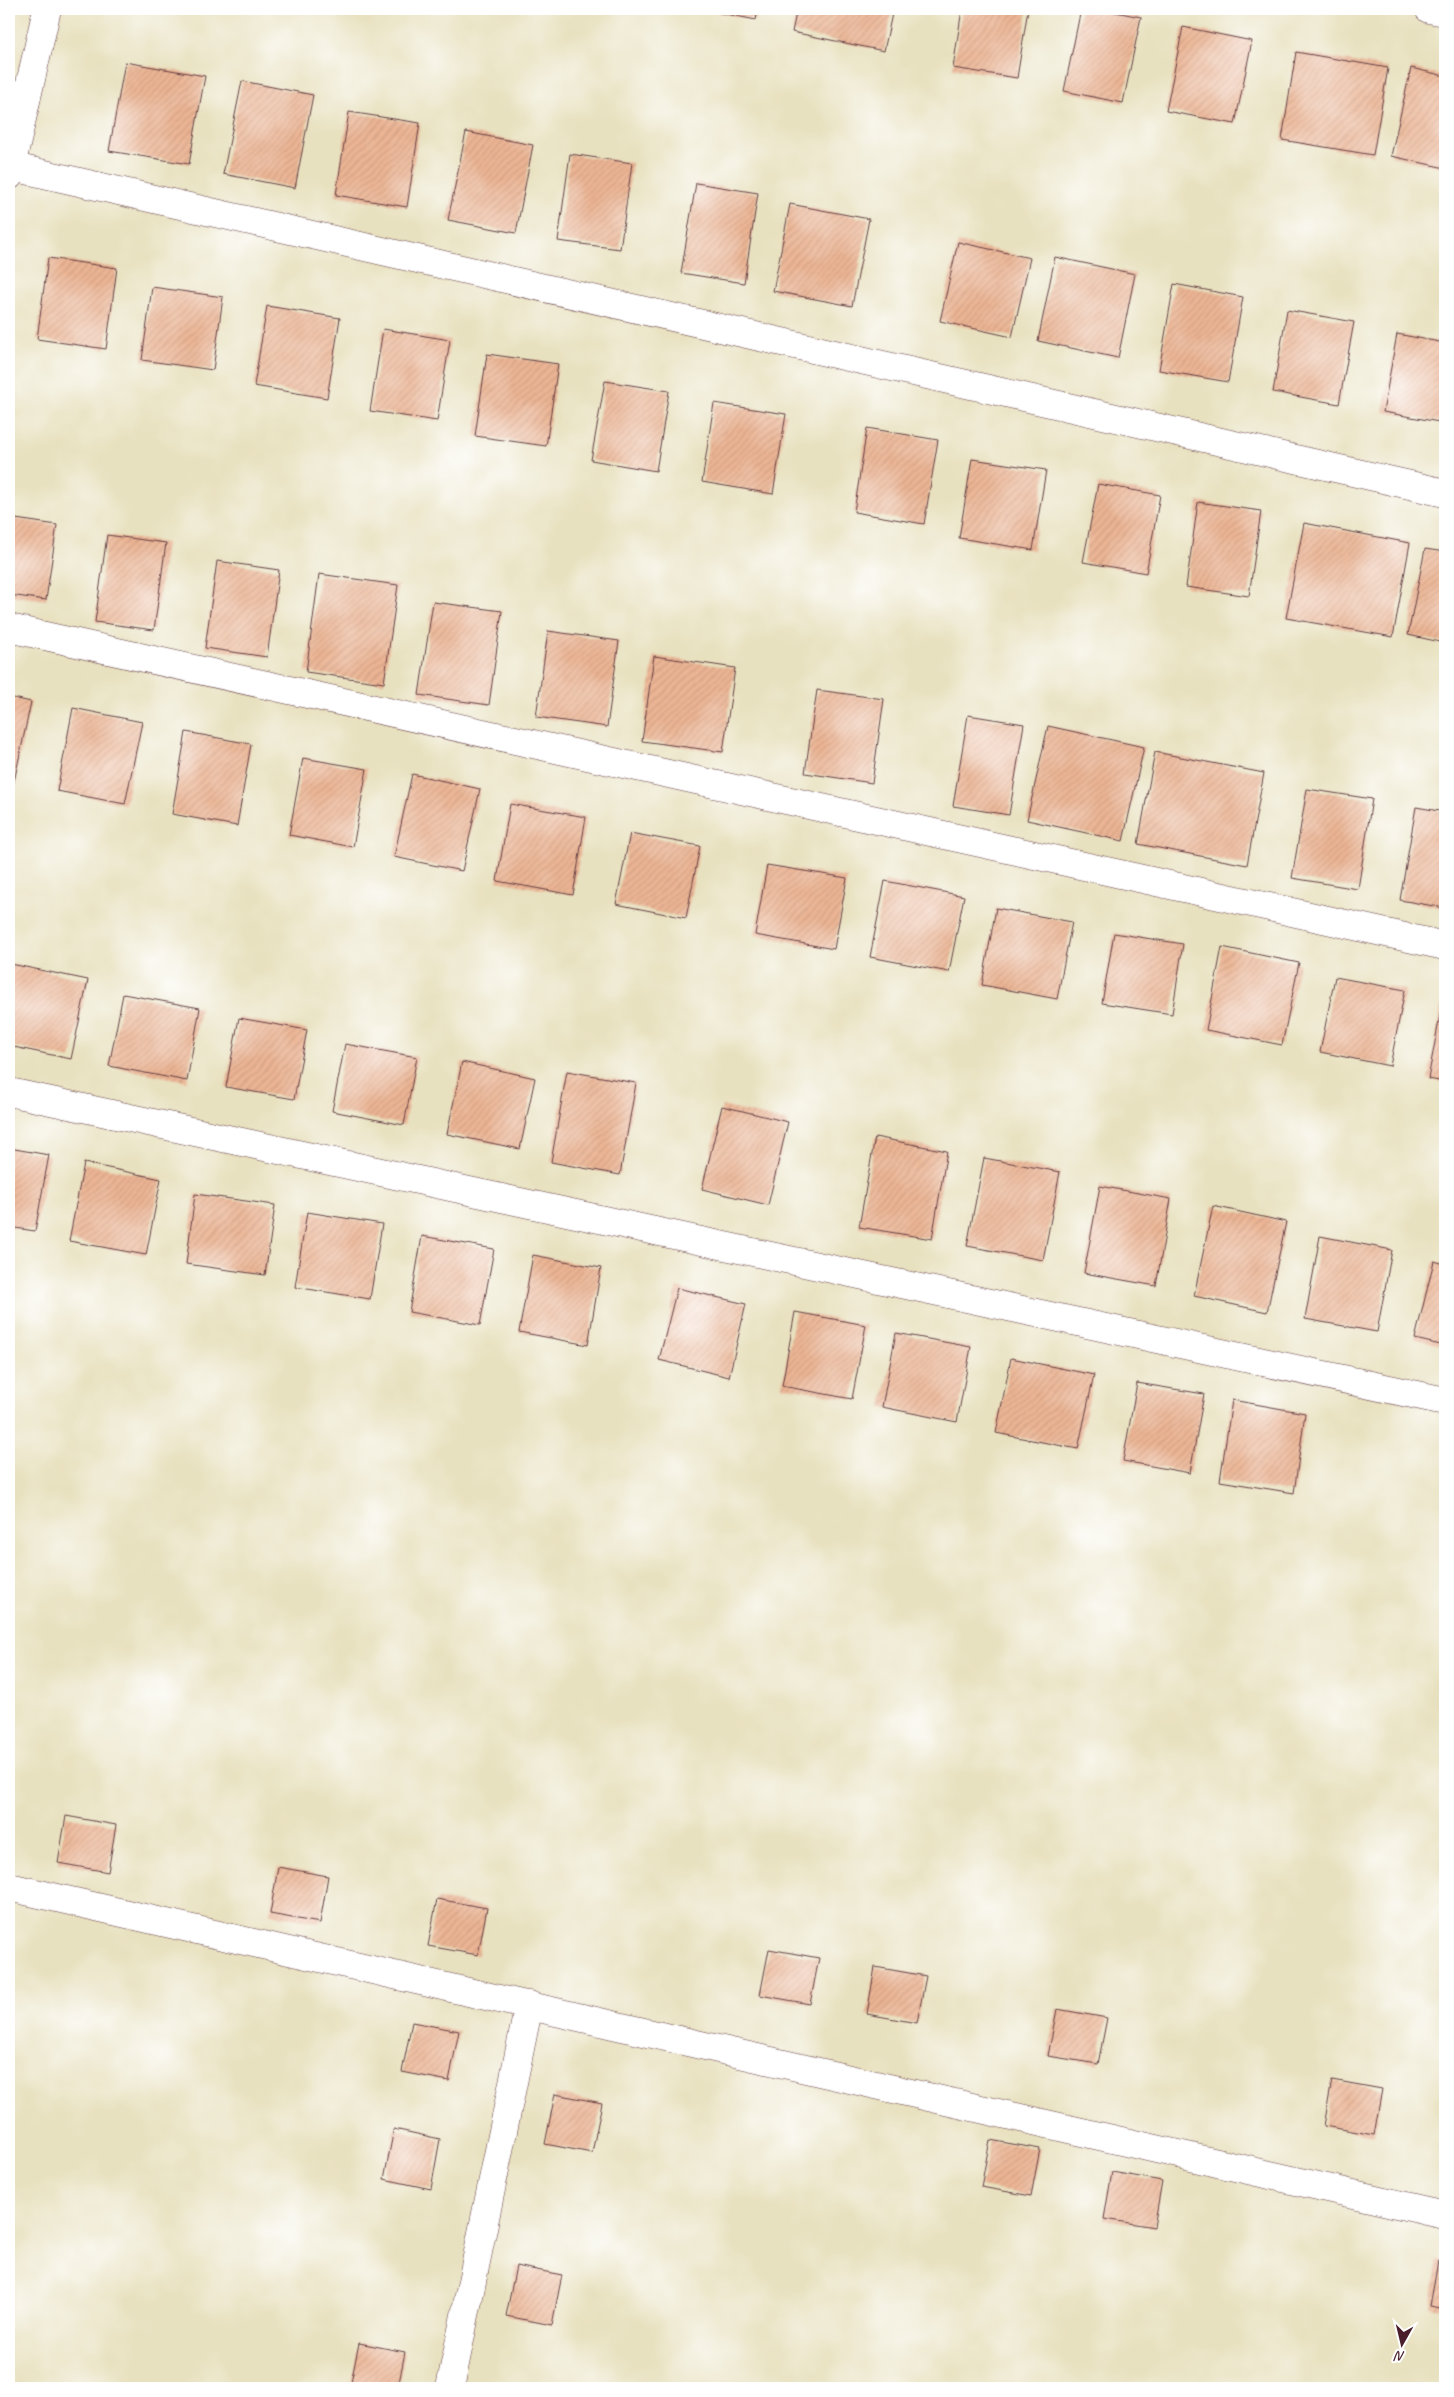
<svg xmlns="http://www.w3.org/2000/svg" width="1454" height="2397" font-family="Caveat,sans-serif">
  <defs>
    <pattern id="building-hatch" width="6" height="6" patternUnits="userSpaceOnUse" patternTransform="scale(1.25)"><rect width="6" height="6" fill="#ecb594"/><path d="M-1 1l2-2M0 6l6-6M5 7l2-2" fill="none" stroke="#cc9b80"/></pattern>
  </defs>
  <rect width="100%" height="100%" fill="#fff"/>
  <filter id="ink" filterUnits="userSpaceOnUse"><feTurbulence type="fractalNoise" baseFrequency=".02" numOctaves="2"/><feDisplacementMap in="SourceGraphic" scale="10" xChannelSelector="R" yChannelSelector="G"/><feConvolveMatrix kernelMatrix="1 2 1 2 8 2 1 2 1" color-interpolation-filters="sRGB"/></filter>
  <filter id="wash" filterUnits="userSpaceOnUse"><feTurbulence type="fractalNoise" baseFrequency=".0096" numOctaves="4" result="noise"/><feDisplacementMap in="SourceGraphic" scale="20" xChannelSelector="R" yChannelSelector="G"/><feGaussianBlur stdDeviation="1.12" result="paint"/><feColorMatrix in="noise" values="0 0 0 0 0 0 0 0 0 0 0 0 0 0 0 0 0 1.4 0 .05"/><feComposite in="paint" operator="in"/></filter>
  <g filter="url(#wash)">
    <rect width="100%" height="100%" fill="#e8e1bf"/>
    <g id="blocks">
      <path fill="url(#building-hatch)" d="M701 9H758L756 20Z
        M797 9H893L884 51 792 32Z
        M962 9H1028L1017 78 953 68Z
        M1081 9H1100L1141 17 1123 103 1064 91Z
        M1183 27 1252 41 1235 124 1166 111Z
        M1296 52 1388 68 1373 155 1282 140Z
        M125 62 205 76 189 164 109 151Z
        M1411 68 1445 76V168L1391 156Z
        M242 81 313 95 295 188 223 174Z
        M349 112 420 123 407 207 336 195Z
        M466 132 533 145 516 233 448 220Z
        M570 154 632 163 620 249 558 241Z
        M696 183 758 193 744 283 681 273Z
        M790 204 869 219 852 306 773 291Z
        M958 242 1030 258 1012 337 940 321Z
        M1055 257 1135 274 1118 358 1038 341Z
        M48 258 117 268 106 349 37 339Z
        M1174 284 1243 297 1228 382 1159 370Z
        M152 287 223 297 213 370 142 360Z
        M267 306 340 318 327 398 254 386Z
        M1287 310 1354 322 1339 404 1273 392Z
        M383 329 450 340 437 421 370 411Z
        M1397 334 1445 343V423L1383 412Z
        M487 354 558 364 546 446 475 436Z
        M605 381 669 391 656 471 591 460Z
        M714 403 786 414 773 494 702 482Z
        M867 428 938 440 924 524 854 512Z
        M972 459 1046 470 1033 550 959 538Z
        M1098 484 1160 495 1146 573 1083 562Z
        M1198 502 1261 511 1249 596 1186 587Z
        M9 518 57 525 46 600 9 595Z
        M1304 523 1410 543 1393 637 1286 618Z
        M107 535 166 543 154 630 95 622Z
        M1425 549 1445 552V643L1408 635Z
        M217 561 279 570 267 657 205 648Z
        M319 574 398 585 384 683 306 672Z
        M433 602 502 611 489 705 419 695Z
        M548 631 619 641 607 727 536 717Z
        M654 656 735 668 723 752 642 741Z
        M817 690 884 699 872 783 805 773Z
        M9 697 31 702 14 782 9 781Z
        M73 708 142 722 125 804 57 791Z
        M968 715 1024 724 1009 815 953 806Z
        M1048 726 1144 747 1123 841 1027 820Z
        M186 732 251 744 237 826 172 814Z
        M1155 752 1264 773 1247 865 1138 844Z
        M303 758 367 769 353 847 289 835Z
        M412 774 480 789 462 871 394 857Z
        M1307 789 1372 799 1358 889 1292 878Z
        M510 804 586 817 573 895 497 881Z
        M1416 807 1445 812V908L1400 900Z
        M630 833 700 846 686 918 616 904Z
        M767 865 847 878 834 949 755 935Z
        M885 881 964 896 949 972 870 957Z
        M996 908 1072 922 1057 999 982 985Z
        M1114 933 1183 944 1172 1014 1102 1003Z
        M1222 947 1299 963 1282 1045 1206 1030Z
        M11 964 88 980 71 1059 9 1046V976Z
        M1335 977 1405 990 1390 1066 1320 1052Z
        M123 994 200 1008 187 1081 109 1066Z
        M1444 994H1445V1082L1428 1079Z
        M239 1018 307 1030 294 1099 226 1087Z
        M345 1044 417 1057 404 1125 332 1111Z
        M462 1062 535 1078 520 1149 447 1134Z
        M567 1071 636 1083 620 1175 551 1162Z
        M722 1106 788 1122 768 1205 702 1189Z
        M875 1137 947 1151 932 1239 859 1227Z
        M9 1148 49 1155 35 1231 9 1227Z
        M984 1158 1060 1172 1043 1260 967 1246Z
        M84 1163 161 1179 146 1255 69 1241Z
        M1100 1186 1171 1199 1156 1286 1084 1273Z
        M195 1194 275 1205 265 1275 186 1264Z
        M1213 1206 1286 1222 1267 1312 1194 1296Z
        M307 1212 382 1224 370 1299 295 1287Z
        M422 1236 494 1249 480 1325 409 1312Z
        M1320 1236 1392 1250 1377 1332 1305 1319Z
        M533 1255 601 1268 588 1345 519 1332Z
        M1434 1261 1445 1264V1346L1415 1339Z
        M677 1288 746 1304 729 1377 659 1360Z
        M795 1312 866 1325 852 1399 782 1386Z
        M896 1333 971 1347 957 1422 882 1407Z
        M1011 1358 1094 1375 1078 1449 996 1433Z
        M1137 1383 1204 1394 1190 1473 1123 1461Z
        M1232 1400 1305 1413 1294 1493 1220 1481Z
        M66 1816 116 1825 108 1872 58 1863Z
        M278 1867 328 1876 320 1923 270 1914Z
        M437 1899 487 1908 478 1955 428 1946Z
        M769 1949 819 1958 810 2004 760 1995Z
        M875 1967 926 1976 917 2023 867 2014Z
        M1057 2009 1107 2018 1098 2064 1048 2056Z
        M412 2022 459 2031 449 2081 402 2072Z
        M1332 2080 1382 2089 1374 2135 1324 2126Z
        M555 2094 602 2103 592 2153 545 2144Z
        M394 2129 440 2139 431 2189 384 2179Z
        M990 2140 1040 2149 1031 2196 981 2187Z
        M1112 2172 1162 2181 1154 2227 1104 2219Z
        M1438 2260 1445 2261V2310L1430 2307Z
        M516 2266 562 2275 552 2325 506 2316Z
        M359 2343 405 2352 398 2388H350Z"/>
    </g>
  </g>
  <g filter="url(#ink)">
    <use href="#blocks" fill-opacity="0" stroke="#623c41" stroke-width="1"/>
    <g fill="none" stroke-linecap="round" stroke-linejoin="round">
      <g stroke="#623c41" stroke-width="29">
        <path id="minor" d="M1429 9 1445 12
          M9 166 1445 493
          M9 176 47 9
          M9 628 1445 946
          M9 1092 1445 1401
          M9 1887 1445 2215
          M450 2388 529 2005"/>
      </g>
      <use href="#minor" stroke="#fff" stroke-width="28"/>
    </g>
  </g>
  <rect width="1454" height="2397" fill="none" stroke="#fff" stroke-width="30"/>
  <g transform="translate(1402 2344) rotate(188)" stroke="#ffffff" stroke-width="4" paint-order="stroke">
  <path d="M0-4L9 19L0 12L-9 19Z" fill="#4a1f2b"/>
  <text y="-8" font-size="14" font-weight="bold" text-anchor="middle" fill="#4a1f2b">N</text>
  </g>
</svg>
